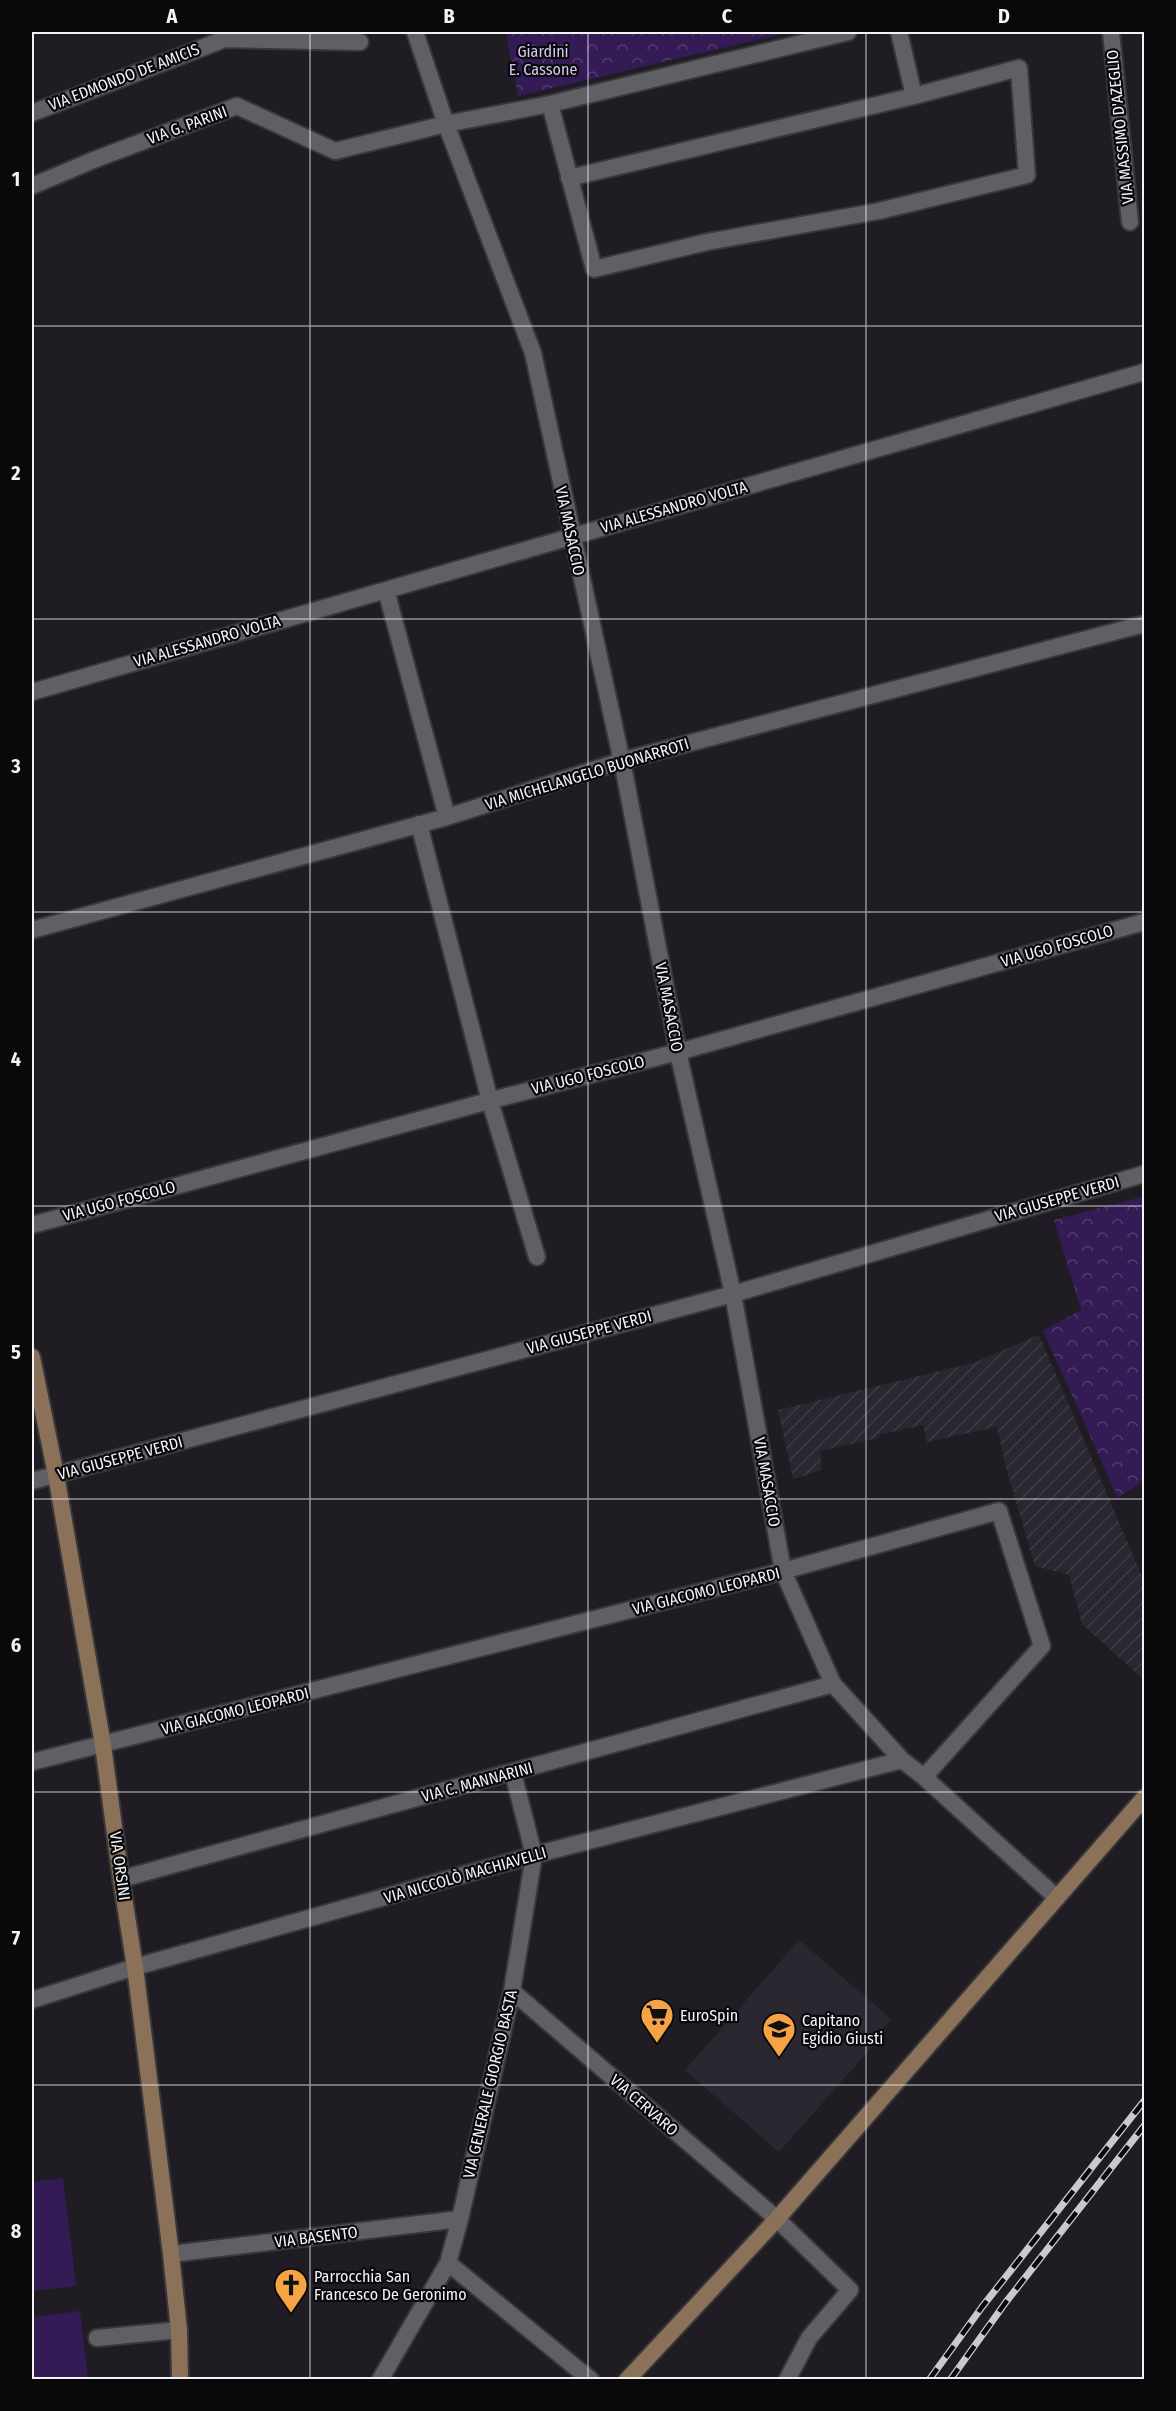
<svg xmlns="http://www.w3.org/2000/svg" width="1176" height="2411" font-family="'Fira Sans Condensed',sans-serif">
  <defs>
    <pattern id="industrial-furrows" width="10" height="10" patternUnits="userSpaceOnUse" patternTransform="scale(1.5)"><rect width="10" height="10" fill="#2a2731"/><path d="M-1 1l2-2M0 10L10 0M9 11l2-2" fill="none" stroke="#3f3c45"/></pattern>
    <pattern id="park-crowns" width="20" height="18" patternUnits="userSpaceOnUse" patternTransform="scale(1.5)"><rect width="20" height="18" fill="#341b55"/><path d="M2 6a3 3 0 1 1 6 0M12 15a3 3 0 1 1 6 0" fill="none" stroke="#523d6e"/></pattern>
  </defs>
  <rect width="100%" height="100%" fill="#1f1d23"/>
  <path fill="#2a2731" d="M799 1940 891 2019 870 2043 873 2046 779 2152 685 2070Z"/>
  <path fill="url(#industrial-furrows)" d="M1039 1335 1144 1581V1680L1082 1624 1069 1575 1035 1566 1007 1471 997 1427 927 1442 923 1425 878 1435V1438L820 1451 822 1470 793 1479 778 1410 973 1363Z"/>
  <path fill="#341b55" d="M63 2178 76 2286 32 2291V2182Z
    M80 2311 88 2379H32V2317Z"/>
  <path fill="url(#park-crowns)" d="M506 32H791L518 96Z
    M1142 1197 1144 1207V1480L1118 1498 1043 1331 1081 1310 1054 1220Z"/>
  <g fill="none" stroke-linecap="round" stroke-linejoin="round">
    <g stroke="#38373b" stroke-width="20">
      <path id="minor" d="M415 32 446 124 533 353 624 771 678 1052 733 1294 783 1571 833 1684 902 1760 924 1777 1057 1898
        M899 32 914 96
        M1111 32 1130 222
        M550 104 594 269 707 242 879 211 1027 175 1019 68 914 96 569 178
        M32 113 225 39 360 42
        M32 186 96 159 237 106 335 151 446 124 550 104 848 32
        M386 590 447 817
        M32 692 1144 372
        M419 824 490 1101 537 1257
        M32 930 447 817 621 761 1144 624
        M32 1225 496 1099 678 1052 1144 922
        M32 1481 733 1294 1144 1174
        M32 1762 783 1571 999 1511 1042 1646 924 1777
        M121 1879 833 1684
        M135 1967 534 1855 902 1760
        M512 1991 777 2219 850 2290 809 2338 787 2380
        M171 2254 460 2219
        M448 2263 591 2380
        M97 2338 179 2330
        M380 2380 448 2263 460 2219 512 1991 534 1855 513 1773"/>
    </g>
    <g stroke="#38373b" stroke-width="20">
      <path id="tertiary" d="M32 2000 135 1967"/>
    </g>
    <g stroke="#38373b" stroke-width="20">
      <path id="secondary" d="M32 1357 56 1475 103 1745 121 1879 135 1967 171 2254 179 2330 180 2380
        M627 2380 777 2219 1144 1798"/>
    </g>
    <use href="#minor" stroke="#615f66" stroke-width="16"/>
    <use href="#tertiary" stroke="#615f66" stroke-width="16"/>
    <use href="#secondary" stroke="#8c7159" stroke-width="16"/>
    <g stroke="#cac9cd" stroke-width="7">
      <path id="rail" d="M929 2380 982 2307 1144 2101
        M950 2380 1006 2302 1144 2126"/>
    </g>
    <use href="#rail" stroke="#09080a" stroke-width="4.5" stroke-dasharray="14" stroke-linecap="butt"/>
  </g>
  <path fill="none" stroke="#f3f2f6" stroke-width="1.5" stroke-opacity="0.55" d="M310 32V2380M588 32V2380M866 32V2380M32 326H1144M32 619H1144M32 912H1144M32 1206H1144M32 1499H1144M32 1792H1144M32 2085H1144"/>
  <defs>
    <g id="supermarket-pin" transform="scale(1.725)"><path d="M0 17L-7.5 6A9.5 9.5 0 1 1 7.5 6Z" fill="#f5a345" stroke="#09080a"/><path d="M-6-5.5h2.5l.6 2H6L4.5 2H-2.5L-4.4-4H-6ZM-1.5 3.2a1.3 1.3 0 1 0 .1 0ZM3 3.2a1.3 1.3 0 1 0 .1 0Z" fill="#111"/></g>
    <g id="school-pin" transform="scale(1.725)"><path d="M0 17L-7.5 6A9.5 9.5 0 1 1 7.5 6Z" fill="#f5a345" stroke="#09080a"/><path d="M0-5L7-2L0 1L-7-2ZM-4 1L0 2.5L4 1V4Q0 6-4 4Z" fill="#111"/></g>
    <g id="church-pin" transform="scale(1.725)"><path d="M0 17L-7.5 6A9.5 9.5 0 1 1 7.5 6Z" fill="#f5a345" stroke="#09080a"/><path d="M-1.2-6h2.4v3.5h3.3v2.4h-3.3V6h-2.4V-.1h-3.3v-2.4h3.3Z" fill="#111"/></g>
  </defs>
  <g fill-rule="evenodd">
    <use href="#supermarket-pin" x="657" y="2015"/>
    <use href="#school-pin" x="779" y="2029"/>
    <use href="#church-pin" x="291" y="2285"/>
  </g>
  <g text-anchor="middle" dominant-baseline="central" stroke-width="4.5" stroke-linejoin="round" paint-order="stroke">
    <g font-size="16" fill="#d4c6f0" stroke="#09080a">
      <text x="543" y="51">Giardini<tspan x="543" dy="18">E. Cassone</tspan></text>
    </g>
    <g font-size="16" fill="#f3f2f6" stroke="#09080a">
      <text transform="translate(124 77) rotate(-21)">VIA EDMONDO DE AMICIS</text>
      <text transform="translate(187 125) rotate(-20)">VIA G. PARINI</text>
      <text transform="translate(1120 127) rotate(-96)">VIA MASSIMO D'AZEGLIO</text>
      <text transform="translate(674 507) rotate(-16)">VIA ALESSANDRO VOLTA</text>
      <text transform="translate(570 531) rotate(78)">VIA MASACCIO</text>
      <text transform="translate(207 641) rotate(-16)">VIA ALESSANDRO VOLTA</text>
      <text transform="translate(587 774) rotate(-17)">VIA MICHELANGELO BUONARROTI</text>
      <text transform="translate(1057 946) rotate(-16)">VIA UGO FOSCOLO</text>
      <text transform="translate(669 1007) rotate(79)">VIA MASACCIO</text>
      <text transform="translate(588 1075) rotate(-14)">VIA UGO FOSCOLO</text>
      <text transform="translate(1057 1199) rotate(-16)">VIA GIUSEPPE VERDI</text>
      <text transform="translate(119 1201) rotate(-15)">VIA UGO FOSCOLO</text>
      <text transform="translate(589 1332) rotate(-15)">VIA GIUSEPPE VERDI</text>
      <text transform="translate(120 1458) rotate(-15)">VIA GIUSEPPE VERDI</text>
      <text transform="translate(767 1482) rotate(80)">VIA MASACCIO</text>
      <text transform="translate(706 1591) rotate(-14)">VIA GIACOMO LEOPARDI</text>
      <text transform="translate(235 1711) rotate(-14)">VIA GIACOMO LEOPARDI</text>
      <text transform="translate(477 1782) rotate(-15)">VIA C. MANNARINI</text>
      <text transform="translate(120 1866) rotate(82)">VIA ORSINI</text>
      <text transform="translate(465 1875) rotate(-16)">VIA NICCOLÒ MACHIAVELLI</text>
      <text transform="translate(490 2084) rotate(-77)">VIA GENERALE GIORGIO BASTA</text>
      <text transform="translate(644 2105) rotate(41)">VIA CERVARO</text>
      <text transform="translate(316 2237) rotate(-7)">VIA BASENTO</text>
    </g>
    <g font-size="16" fill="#f3f2f6" stroke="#09080a" text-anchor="start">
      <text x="680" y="2015">EuroSpin</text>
      <text x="802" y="2020">Capitano<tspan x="802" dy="18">Egidio Giusti</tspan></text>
      <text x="314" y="2276">Parrocchia San<tspan x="314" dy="18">Francesco De Geronimo</tspan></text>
    </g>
  </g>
  <rect width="1176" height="2411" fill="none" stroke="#09080a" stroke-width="66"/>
  <rect x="33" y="33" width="1110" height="2345" fill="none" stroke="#f3f2f6" stroke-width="2"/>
  <g font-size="20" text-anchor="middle" font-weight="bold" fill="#f3f2f6">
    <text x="172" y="23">A</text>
    <text x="449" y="23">B</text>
    <text x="727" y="23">C</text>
    <text x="1004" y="23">D</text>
    <text x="16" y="186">1</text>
    <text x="16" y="480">2</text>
    <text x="16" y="773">3</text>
    <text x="16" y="1066">4</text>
    <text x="16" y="1359">5</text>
    <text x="16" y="1652">6</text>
    <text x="16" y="1945">7</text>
    <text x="16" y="2238">8</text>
  </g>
</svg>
